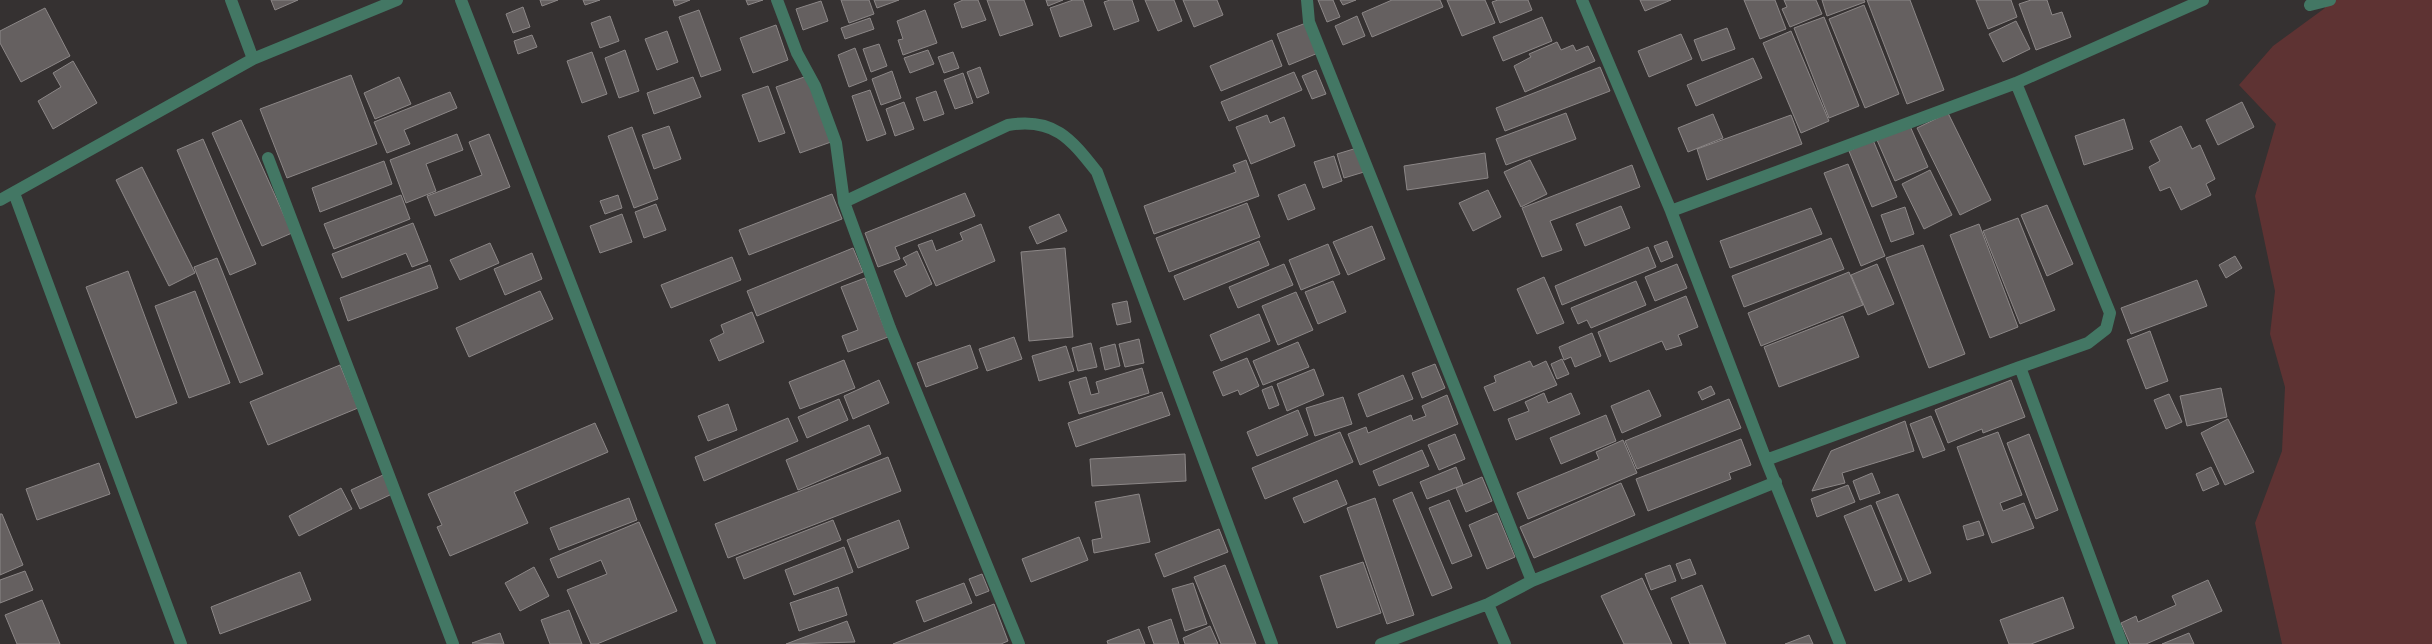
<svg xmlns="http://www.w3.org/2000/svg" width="2432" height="644" font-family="Poppins,sans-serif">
  <rect width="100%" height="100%" fill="#353131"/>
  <path fill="#5e3333" d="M2321 0H2432V644H2282L2255 523 2282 451 2285 387 2270 334 2275 291 2255 196 2276 124 2239 85 2273 46 2325 8Z"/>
  <path fill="#656060" stroke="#8c8787" d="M271 0H298L275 10Z
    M540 0H558L542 6Z
    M583 0H600L585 5Z
    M673 0H690L675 6Z
    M746 0H763L748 5Z
    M841 0H869L874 14 849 23Z
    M874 0H899L877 8Z
    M963 0H978L986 20 962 28 954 4Z
    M987 0H1024L1033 25 1000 36Z
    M1046 0H1063L1048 6Z
    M1073 0H1083L1092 26 1060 37 1050 8Z
    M1110 0H1132L1139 21 1114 30 1104 2Z
    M1145 0H1174L1182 21 1158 31Z
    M1183 0H1217L1223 15 1194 27Z
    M1318 0H1333L1340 17 1327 22Z
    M1340 0H1356L1343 5Z
    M1392 0H1440L1443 7 1372 37 1362 13Z
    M1447 0H1485L1495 23 1462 36Z
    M1498 0H1528L1532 10 1500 23 1492 2Z
    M1640 0H1671L1645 11Z
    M1744 0H1775L1786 29 1760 39Z
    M1784 0H1816L1822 14 1790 27 1782 9 1787 7Z
    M1822 0H1864L1865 2 1827 16Z
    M1867 0H1910L1944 90 1907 104Z
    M1976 0H2011L2017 17 1988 29Z
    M2031 0H2047L2052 15 2062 12 2071 37 2036 50 2019 4Z
    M821 1 828 21 803 30 796 9Z
    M1864 5 1899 94 1865 108 1829 19Z
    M523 7 530 27 513 33 506 14Z
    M45 8 70 56 21 82 0 43V31Z
    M699 10 721 70 701 77 679 17Z
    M925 10 937 43 903 55 898 40 903 39 897 21Z
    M610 16 619 41 600 48 591 23Z
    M1357 16 1365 36 1343 45 1335 26Z
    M1542 17 1552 41 1503 61 1493 37Z
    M1824 17 1859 106 1829 118 1794 28Z
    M870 18 874 29 845 39 841 28Z
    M2016 21 2030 49 2003 62 1989 34Z
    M1306 23 1318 53 1289 65 1277 34Z
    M776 25 788 60 753 73 740 38Z
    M1727 28 1735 49 1702 61 1694 40Z
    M667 31 678 62 657 70 645 39Z
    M1791 31 1829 121 1801 133 1763 43Z
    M1681 34 1692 59 1649 77 1638 51Z
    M532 35 537 47 518 54 514 41Z
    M1272 40 1282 66 1221 91 1210 66Z
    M1557 42 1561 50 1573 45 1576 51 1588 46 1595 61 1525 92 1514 66 1531 57 1529 54Z
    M879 44 887 66 871 72 863 49Z
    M855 48 867 80 849 87 838 55Z
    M625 50 639 91 619 98 605 58Z
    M928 50 934 64 910 73 904 58Z
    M592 52 607 94 582 103 567 61Z
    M953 52 959 68 944 73 938 57Z
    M1753 58 1762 78 1696 106 1687 85Z
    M73 61 97 103 53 129 38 101 61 87 53 73Z
    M980 67 989 93 977 98 967 72Z
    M1600 67 1610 91 1505 131 1496 108Z
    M1316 70 1326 94 1312 99 1302 76Z
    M892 71 901 98 881 105 872 79Z
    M1294 72 1302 90 1229 121 1221 102Z
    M963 73 973 103 955 109 944 80Z
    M351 75 377 144 287 178 260 109Z
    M807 76 831 142 800 153 776 87Z
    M399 77 411 104 375 119 364 93Z
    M693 77 701 97 654 114 647 93Z
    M768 86 785 133 759 142 742 95Z
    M870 90 886 134 867 141 852 96Z
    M936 91 944 114 924 121 916 98Z
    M450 92 457 108 404 130 410 144 387 153 374 122Z
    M904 102 914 129 895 136 886 109Z
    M2242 102 2254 127 2218 145 2206 120Z
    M1566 113 1576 139 1506 165 1496 139Z
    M1948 113 1991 200 1960 215 1917 128Z
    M1713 114 1723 138 1688 152 1678 128Z
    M1267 115 1270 123 1284 117 1295 146 1251 164 1236 127Z
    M1791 115 1802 144 1707 180 1697 149Z
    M2124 119 2133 149 2084 165 2075 136Z
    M241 120 292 233 262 246 212 133Z
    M669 126 681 159 654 169 642 135Z
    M1910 126 1928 167 1895 181 1877 140Z
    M2181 126 2192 149 2200 145 2215 179 2206 184 2211 195 2181 210 2170 187 2160 191 2149 167 2160 161 2150 141Z
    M632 127 658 199 634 208 608 136Z
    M457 134 463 150 426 164 436 191 406 203 390 160Z
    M489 134 510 187 435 216 427 196 482 175 469 142Z
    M203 139 256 264 230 275 177 150Z
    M1873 140 1897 197 1872 207 1849 151Z
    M1357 148 1364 172 1344 178 1337 154Z
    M1485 153 1488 178 1407 190 1404 166Z
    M1334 156 1342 181 1323 188 1314 162Z
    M1246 160 1259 196 1154 234 1144 206 1236 172 1233 165Z
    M1530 160 1547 194 1521 207 1504 172Z
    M384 161 392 184 320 212 312 188Z
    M1848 164 1885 256 1861 266 1824 173Z
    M1632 165 1640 187 1550 221 1562 250 1542 257 1522 208Z
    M142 167 195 273 169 286 116 180Z
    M1930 170 1952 215 1924 229 1902 184Z
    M1305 184 1315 209 1288 220 1278 195Z
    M1488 190 1501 217 1473 231 1459 203Z
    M965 193 975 216 895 247 900 259 878 267 865 233Z
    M832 194 842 219 749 255 739 230Z
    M401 195 410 219 334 249 324 224Z
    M618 195 622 208 605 214 600 201Z
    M1247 203 1260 237 1169 272 1156 238Z
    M656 204 666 230 644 238 635 212Z
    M2047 205 2073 264 2047 276 2021 215Z
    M1621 206 1630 228 1585 246 1576 224Z
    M1905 207 1914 234 1891 242 1881 215Z
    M1811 208 1822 234 1730 268 1720 241Z
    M622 214 632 242 600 253 590 226Z
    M1059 214 1067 231 1037 244 1029 227Z
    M2018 218 2055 310 2020 324 1983 231Z
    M413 223 428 261 412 267 406 253 342 278 332 254Z
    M981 224 995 261 936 286 918 245 932 240 936 251 963 240 960 233Z
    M1979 224 2018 327 1990 338 1950 235Z
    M1372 226 1385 259 1348 275 1333 242Z
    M1831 238 1844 269 1744 307 1732 276Z
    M1259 241 1269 265 1184 300 1174 276Z
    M1667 241 1673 257 1661 262 1654 246Z
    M490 243 499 263 460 280 450 260Z
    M1328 244 1340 274 1301 290 1289 260Z
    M1923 245 1965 354 1929 368 1886 258Z
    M1648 247 1656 267 1562 305 1555 286Z
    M853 248 863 272 757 316 747 291Z
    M1065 248 1073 337 1029 341 1021 252Z
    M917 251 932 284 906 297 894 271 907 265 903 258Z
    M532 253 542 279 505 295 494 269Z
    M2235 256 2242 268 2226 278 2219 265Z
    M732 257 741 280 671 308 661 285Z
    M217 258 263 374 240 383 194 267Z
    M1284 264 1293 285 1238 308 1229 287Z
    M1677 264 1687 288 1655 301 1645 277Z
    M1877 264 1894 304 1868 315 1851 275Z
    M430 265 438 288 348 321 340 298Z
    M128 271 177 403 136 418 86 287Z
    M1849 272 1863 305 1761 346 1748 313Z
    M1544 277 1564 323 1537 334 1517 289Z
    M865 278 888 337 848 352 842 336 858 330 841 287Z
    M2197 280 2207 306 2131 334 2121 308Z
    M1333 281 1346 312 1318 324 1305 292Z
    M1636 281 1646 305 1591 328 1587 320 1578 324 1571 308Z
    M195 291 230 383 189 398 155 306Z
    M540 291 553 319 469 357 456 328Z
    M1296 292 1313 330 1278 345 1262 306Z
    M1686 296 1698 327 1678 335 1682 345 1666 350 1662 341 1610 362 1598 332Z
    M1127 301 1131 322 1117 325 1112 304Z
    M752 312 764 342 719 361 710 340 724 333 721 325Z
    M1259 314 1270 341 1221 361 1210 335Z
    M1843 316 1859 357 1779 387 1764 347Z
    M2150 331 2168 381 2146 389 2127 340Z
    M1592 333 1601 356 1575 367 1571 357 1564 360 1559 347Z
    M1014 337 1022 359 987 371 979 349Z
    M1139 339 1144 363 1125 367 1119 344Z
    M1298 342 1309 367 1263 385 1253 361Z
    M1091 343 1097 367 1078 371 1072 348Z
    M1115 344 1120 366 1105 370 1100 348Z
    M970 345 978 368 926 387 917 363Z
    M1066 346 1074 371 1039 381 1032 356Z
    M1247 358 1259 386 1240 395 1238 390 1223 396 1213 372Z
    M1562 359 1569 374 1557 379 1551 364Z
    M844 360 855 388 800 409 789 382Z
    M1530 361 1533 367 1546 361 1557 385 1494 411 1484 387 1496 382 1494 376Z
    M1435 364 1445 388 1422 398 1412 373Z
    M340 365 358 408 268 445 250 402Z
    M1142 368 1149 393 1079 414 1069 382 1086 377 1091 395 1099 393 1096 382Z
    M1314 369 1324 395 1287 411 1277 384Z
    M1403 375 1413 399 1367 417 1358 394Z
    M879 380 889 403 853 419 844 396Z
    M2011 380 2025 417 1983 433 1982 429 1948 443 1935 410Z
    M1272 386 1279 405 1269 409 1262 390Z
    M1711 386 1715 394 1702 400 1698 392Z
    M2221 388 2227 417 2187 426 2180 396Z
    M1649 390 1661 416 1622 433 1611 406Z
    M1162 392 1170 415 1076 447 1068 423Z
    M1544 393 1548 403 1571 393 1580 414 1516 440 1508 419 1529 411 1525 402Z
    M2169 394 2182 422 2166 429 2154 400Z
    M1447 395 1458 424 1360 465 1348 434 1366 427 1368 433 1411 415 1413 421 1426 416 1422 406Z
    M1343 397 1352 424 1315 436 1306 408Z
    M839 399 848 420 807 438 798 417Z
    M1729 399 1741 428 1637 469 1625 441Z
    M728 404 737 430 708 441 698 416Z
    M1298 410 1308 435 1257 456 1247 432Z
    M1606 415 1616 441 1561 464 1550 438Z
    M1931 416 1945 450 1923 458 1910 424Z
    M788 418 798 441 704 481 695 457Z
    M2228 419 2254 472 2225 485 2201 433Z
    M1905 421 1914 451 1842 473 1845 483 1812 491 1831 451Z
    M595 423 608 452 514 492 528 523 450 556 437 527 442 525 428 494Z
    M869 425 881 454 798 490 786 460Z
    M1340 432 1353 462 1265 499 1252 468Z
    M1998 432 2022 495 2000 503 2003 511 2024 503 2034 528 1992 543 1957 447Z
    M1455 434 1465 459 1439 470 1428 445Z
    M2029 434 2058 510 2036 519 2007 443Z
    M1741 439 1751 465 1729 473 1731 479 1648 511 1636 479Z
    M1623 440 1637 473 1528 519 1517 493 1599 459 1596 452Z
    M1422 450 1429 466 1379 486 1373 471Z
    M1185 454 1186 481 1092 486 1090 459Z
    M888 457 901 491 728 558 715 524Z
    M99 463 110 494 37 520 26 489Z
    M1456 467 1463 485 1427 499 1420 482Z
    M2211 467 2219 484 2203 491 2196 474Z
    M1872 473 1880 493 1860 500 1853 481Z
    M383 475 392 494 360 509 351 490Z
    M1482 477 1492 501 1466 512 1456 488Z
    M1337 480 1347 504 1304 523 1293 498Z
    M1621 483 1635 515 1534 558 1520 527Z
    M1848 485 1855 502 1817 517 1811 499Z
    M341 488 352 509 299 536 289 516Z
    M1412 492 1452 588 1432 596 1393 500Z
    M1139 494 1150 542 1094 553 1092 540 1102 538 1095 502Z
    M1898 494 1931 573 1909 582 1876 502Z
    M629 498 637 520 559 550 550 528Z
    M1375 498 1414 615 1387 624 1347 508Z
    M1449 500 1472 556 1452 564 1429 508Z
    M1871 505 1902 580 1875 591 1844 516Z
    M1497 513 1515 557 1487 569 1469 525Z
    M0 514H2L23 565 0 575Z
    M833 520 841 540 744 579 736 558Z
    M899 520 909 548 858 568 847 540Z
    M1979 521 1984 535 1967 540 1963 526Z
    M639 522 677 611 597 644H591L567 590 607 574 601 560 558 578 550 559Z
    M1219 529 1228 552 1164 577 1155 554Z
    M1079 537 1088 560 1031 582 1022 559Z
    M844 547 853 572 794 595 785 570Z
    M1690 559 1696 574 1682 579 1676 564Z
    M1363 562 1381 613 1337 628 1320 576Z
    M1225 565 1256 644H1221L1194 577Z
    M1670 565 1676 581 1651 590 1645 574Z
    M534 567 549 596 520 611 505 583Z
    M25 571 33 590 0 603V580Z
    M300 572 311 600 220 634 211 607Z
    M982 574 989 591 976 596 969 579Z
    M1642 578 1672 644H1624L1601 596Z
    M2208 580 2222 611 2146 644H2130L2121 623 2136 616 2138 622 2176 605 2172 596Z
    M964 583 972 603 924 622 916 601Z
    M1193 583 1207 624 1185 631 1172 589Z
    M1702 585 1726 644H1690L1671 598Z
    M838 587 847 615 799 631 790 603Z
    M2063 597 2074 628 2031 644H2009L2000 620Z
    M42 600 60 644H17L5 615Z
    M994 604 1008 641 1001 644H893Z
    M569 610 582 644H550L541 620Z
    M1171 619 1179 644H1154L1148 627Z
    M847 621 855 642 786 644Z
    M1210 626 1218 644H1185L1183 638Z
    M1139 629 1145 644H1108L1107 641Z
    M500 633 504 644 472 643Z
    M2189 633 2194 644H2162Z
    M1809 635 1813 644H1785Z"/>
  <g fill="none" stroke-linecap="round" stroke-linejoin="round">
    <path stroke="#437764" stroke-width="12" d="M231 0 253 59
      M461 0 710 644
      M777 0 797 53 815 86 836 143 844 202 890 328 1019 644
      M1307 0 1309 22 1532 581
      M1582 0 1671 211 1766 460 1840 644
      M2310 5 2330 0
      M2016 83 2110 313 2106 329 2088 343 2020 367
      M268 158 453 644
      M14 193 181 644
      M0 200 253 59 397 0
      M844 202 1008 125C1054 117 1071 139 1097 172L1272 644
      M1671 211 2016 83 2203 0
      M1766 460 2020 367 2122 644
      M1488 604 1505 644
      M1381 644 1488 604 1532 581 1776 482"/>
  </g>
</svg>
